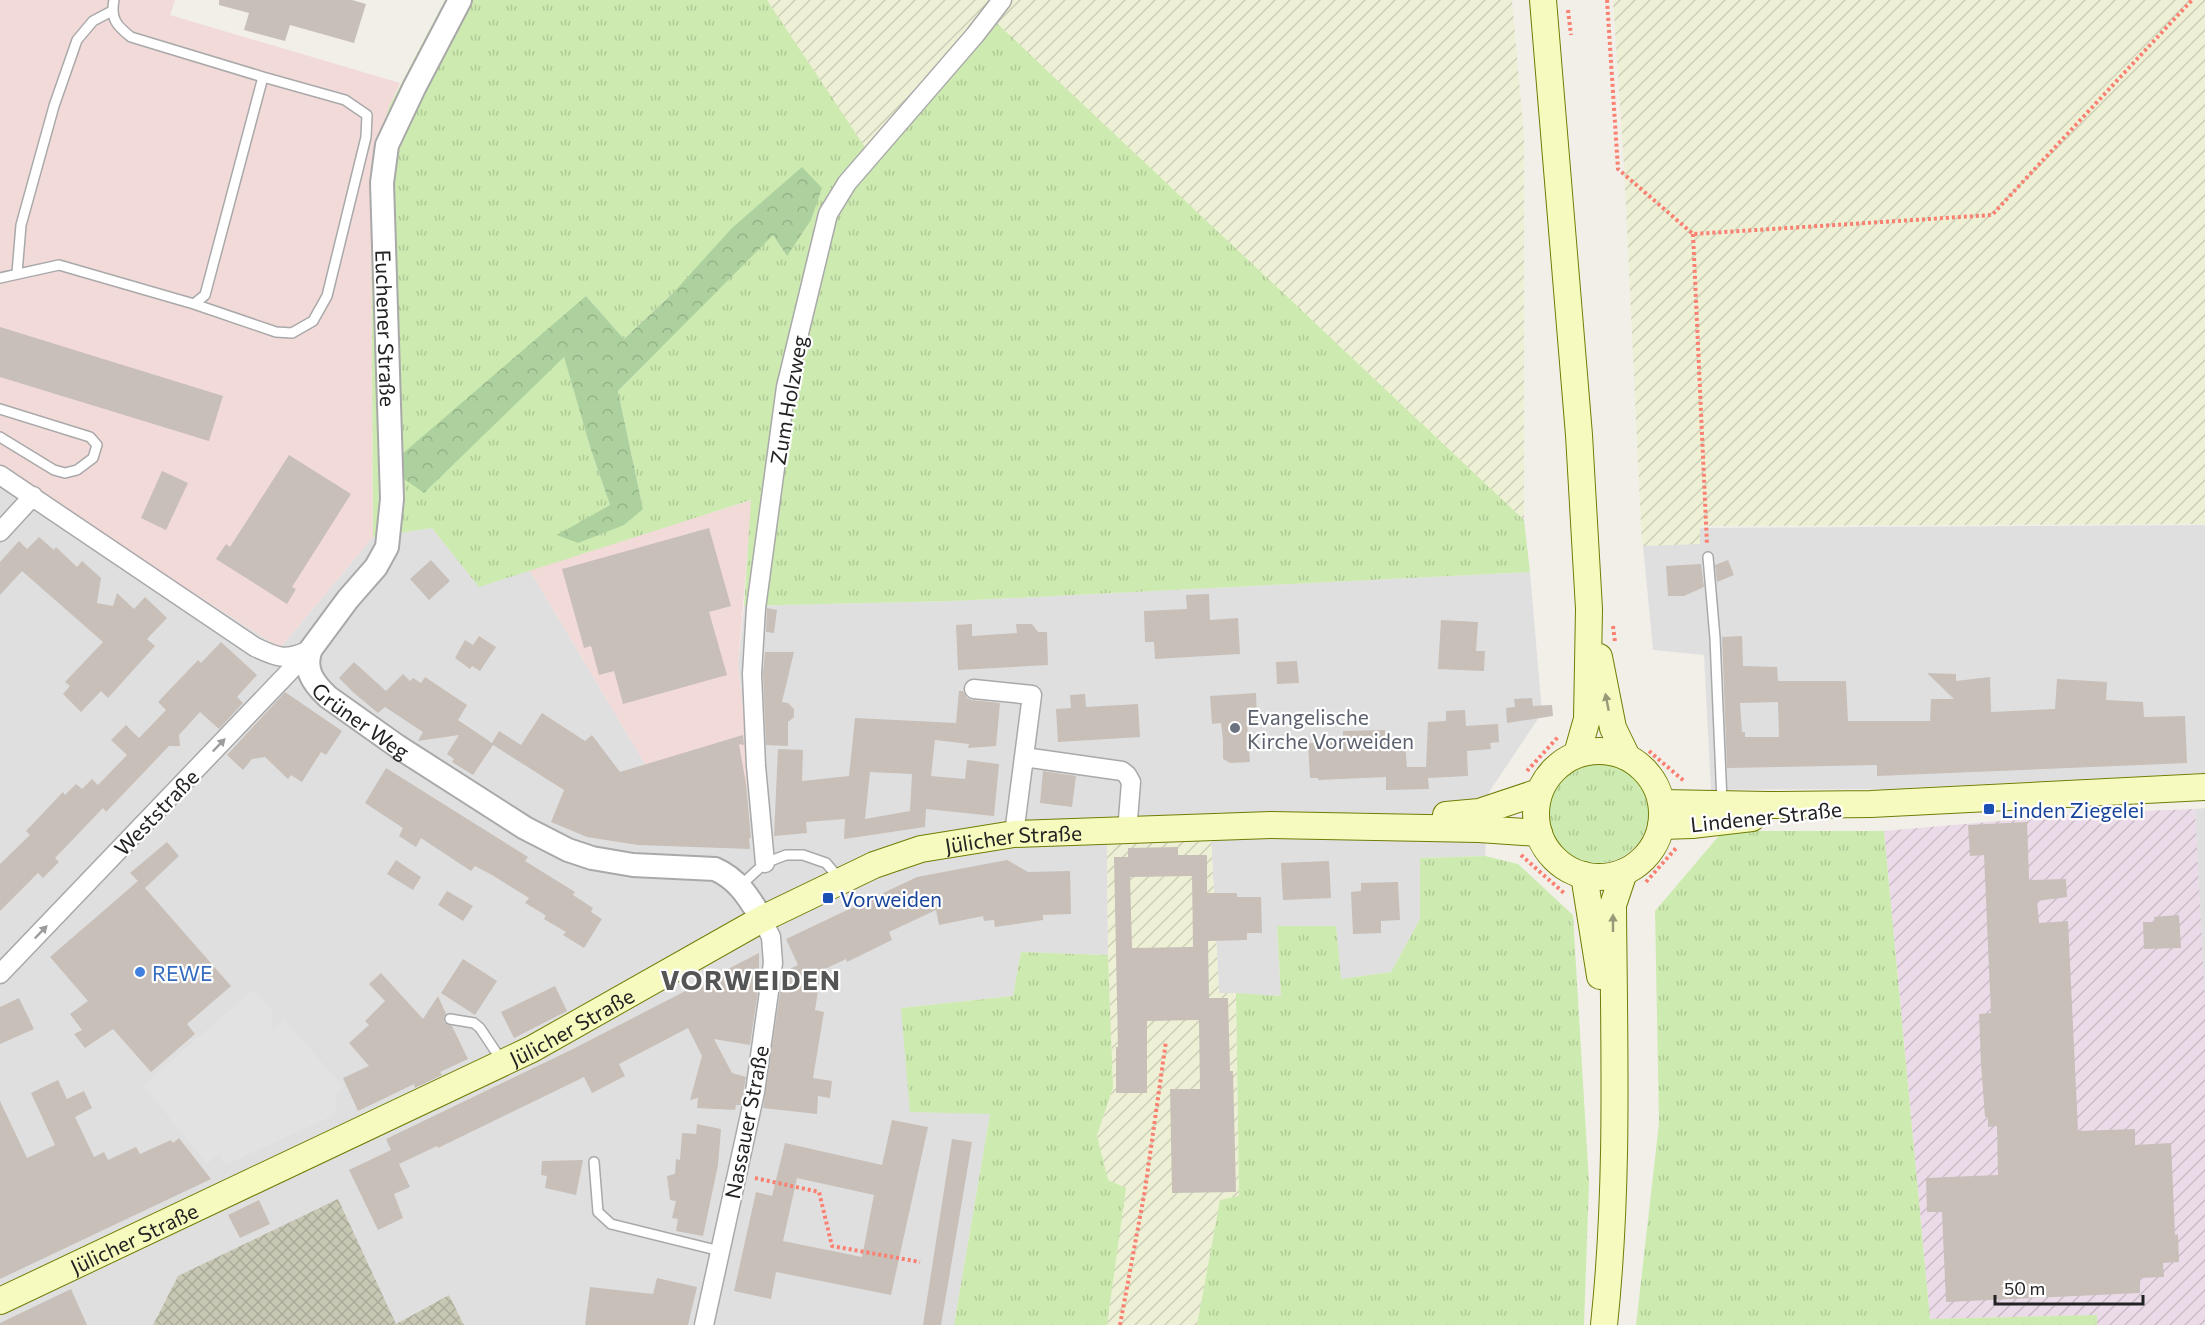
<svg xmlns="http://www.w3.org/2000/svg" width="2205" height="1325" font-family="Commissioner,sans-serif">
  <defs>
    <pattern id="industrial-furrows" width="10" height="10" patternUnits="userSpaceOnUse" patternTransform="scale(1.5)"><rect width="10" height="10" fill="#ebdbe8"/><path d="M-1 1l2-2M0 10L10 0M9 11l2-2" fill="none" stroke="#c9bcc7"/></pattern>
    <pattern id="construction-cross-hatch" width="8" height="8" patternUnits="userSpaceOnUse" patternTransform="scale(1.5)"><rect width="8" height="8" fill="#c7c7b4"/><path d="M0 0l8 8M0 8l8-8" fill="none" stroke="#abab9a"/></pattern>
    <pattern id="farmland-furrows" width="10" height="10" patternUnits="userSpaceOnUse" patternTransform="scale(1.5)"><rect width="10" height="10" fill="#eef0d5"/><path d="M-1 1l2-2M0 10L10 0M9 11l2-2" fill="none" stroke="#ccceb7"/></pattern>
    <pattern id="grass-tufts" width="24" height="20" patternUnits="userSpaceOnUse" patternTransform="scale(1.5)"><rect width="24" height="20" fill="#cdebb0"/><path d="M3 7l-1-3M5 7V3M7 7l1-3M15 17l-1-3M17 17v-4M19 17l1-3" fill="none" stroke="#b0c997"/></pattern>
    <pattern id="forest-crowns" width="20" height="18" patternUnits="userSpaceOnUse" patternTransform="scale(1.5)"><rect width="20" height="18" fill="#add19e"/><path d="M2 6a3 3 0 1 1 6 0M12 15a3 3 0 1 1 6 0" fill="none" stroke="#95b388"/></pattern>
  </defs>
  <rect width="100%" height="100%" fill="#f2efe9"/>
  <path fill="#e0dfdf" d="M0 469 280 648 373 537 432 528 479 586 529 569 672 809 751 786 738 664 744 606 954 601 1530 572 1542 713 1489 792 1485 856 1420 858V919L1391 972 1341 979 1277 926 1281 996 1219 993 1211 837 1107 836 1108 955 1021 952 1013 996 901 1008 990 1114 954 1325H464L449 1295 396 1324 178 1276 153 1325H0Z
    M2205 525V773L1887 789 1711 790 1704 655 1653 650 1643 545 1700 543V528Z
    M2205 808V1001H2204L2195 809Z"/>
  <path fill="#f2dad9" d="M0 0H175L170 15 400 83 389 107 371 168 373 537 280 648 0 469Z
    M752 500 738 664 751 786 672 809 529 569Z"/>
  <path fill="url(#industrial-furrows)" d="M2195 809 2205 1001V1325H2097L2096 1315 1930 1319 1884 831 2092 813Z"/>
  <path fill="url(#construction-cross-hatch)" d="M338 1199 396 1324 449 1295 464 1325H153L178 1276Z"/>
  <path fill="url(#farmland-furrows)" d="M767 0H1512L1524 137V520L985 13 865 147Z
    M1613 0H2205V524L1700 526V544L1642 546 1624 165Z
    M1107 835 1211 837 1219 993H1236L1239 1196 1220 1201 1197 1325H1107L1125 1188 1108 1181 1097 1135 1113 1088 1108 955Z"/>
  <path fill="url(#grass-tufts)" fill-rule="evenodd" d="M445 0H767L865 147 985 12 1524 520 1530 572 954 601 744 606 751 500 479 587 432 528 373 537 371 168 389 107ZM822 188 786 255 773 234 618 391 643 509 610 505 591 450 564 356 586 296 624 339 673 293Z
    M1548 813a50 50 0 1 1 100 0a50 50 0 1 1-100 0Z
    M1723 831H1884L1930 1319 2097 1315V1325H1636L1659 1123 1655 911Z
    M1485 856 1518 864 1573 915 1589 1183 1584 1325H1197L1220 1200 1239 1196 1236 993 1281 996 1277 926H1336L1341 979 1391 972 1420 919V858Z
    M1021 952 1108 955 1113 1088 1097 1135 1108 1180 1126 1188 1107 1325H954L990 1114 910 1112 901 1008 1013 996Z"/>
  <path fill="url(#forest-crowns)" d="M802 167 822 188 811 220 787 256 773 235 618 391 643 509 624 525 578 543 557 535 610 505 591 450 564 357 424 493 404 479 401 455 586 296 624 339 673 293 732 228Z"/>
  <path fill="#e2e2e2" d="M253 990 272 1010 273 1029 284 1020 343 1086 335 1094 337 1108 334 1115 225 1165 219 1154 207 1164 143 1085Z"/>
  <path fill="#c7bfb8" fill-rule="evenodd" d="M219 0H352L366 4 354 43 290 25 285 41 244 30 249 13 219 5Z
    M0 327 223 396 209 441 0 377Z
    M289 455 351 494 292 587 296 589 287 604 216 559 226 544 230 547Z
    M162 471 188 483 166 530 141 518Z
    M709 528 731 606 709 612 727 675 623 704 614 671 599 675 591 646 584 648 562 569Z
    M39 537 54 550 56 547 77 567 82 561 101 578 97 603 113 606 117 593 134 609 145 597 167 618 147 639 155 646 135 668 108 698 101 691 81 712 63 694 70 686 65 682 103 642 22 571 0 595V562L19 541 27 549Z
    M431 560 450 581 429 600 410 579Z
    M1728 560 1734 575 1717 582 1715 565Z
    M1701 564 1704 587 1684 596H1668L1666 566Z
    M1209 594 1210 620 1238 618 1240 654 1155 659 1154 642H1145L1144 611 1187 609 1186 595Z
    M767 608 777 610 774 633 766 632Z
    M1441 620 1478 622 1476 651H1485L1484 671 1438 669Z
    M972 624V636L1017 633 1016 624H1032L1038 632H1047L1048 665 958 670 956 625Z
    M479 636 496 647 480 671 472 666 470 669 455 658 465 640 473 645Z
    M1742 636 1743 666 1777 667 1778 681H1846L1848 721H1930L1931 699H1954L1927 673 1956 674V681L1990 677 1991 712 2055 709 2057 679 2107 682 2106 700 2143 702 2144 717 2185 716 2187 763 1877 776V765L1727 768 1722 637ZM1778 702 1779 737H1745V732H1742L1740 703Z
    M221 642 257 675 237 697 243 703 219 729 200 712 179 735 180 746H169L106 812 103 808 55 858 59 862 43 878 38 873 0 911V864L30 835 26 831 63 792 65 795 76 784 82 789 92 779 98 785 127 755 111 740 126 725 139 738 166 710 158 702 198 660 201 663Z
    M765 652H794L782 702 788 703 794 709V717L788 722V746L766 745 763 674Z
    M1297 661 1299 683 1277 684 1276 662Z
    M354 662 386 691 403 674 410 681 413 678 421 683 425 677 467 705 458 720 492 743 499 731 521 745 542 713 585 741 592 735 620 772 743 735 744 745 739 744 746 784 751 838H749L750 849 638 845 587 837 551 822 564 790 493 745 473 775 452 762 454 759 447 754 459 735 418 741 423 732 385 707 378 713 354 693 339 678Z
    M959 691H963L967 698 972 700 1000 703 996 746 968 748 969 744 935 740 931 776 965 779 967 760 999 764 994 816 926 809 925 827 844 839 845 819 806 822 807 833 774 836 778 749 803 750 802 781 849 776 855 718 956 723ZM870 772 912 774 910 811 865 819Z
    M285 692 342 731 326 755 321 752 302 782 291 775 288 779 265 757 252 759 243 770 227 755Z
    M1256 693 1257 721 1247 722 1250 762 1230 763 1223 759V740L1221 723 1212 724 1210 696Z
    M1085 694 1086 707 1138 704 1140 737 1058 742 1056 709 1071 708 1070 695Z
    M1532 698 1533 706 1552 705 1553 716 1507 723 1506 708 1515 707 1514 699Z
    M1465 710 1466 726 1498 724 1499 742 1490 743 1491 749 1467 751 1468 776 1428 778 1429 789 1386 790V777L1318 780V778H1310L1308 743 1343 741V731L1385 730 1386 744H1405L1407 767H1426L1428 722 1446 721V711Z
    M386 768 528 857 525 861 575 892 573 895 593 908 591 912 602 919 584 948 563 935 566 932 544 919 546 916 542 913 525 903 529 898 492 875 475 866 471 871 421 838 416 847 399 836 403 828 365 803Z
    M1043 771 1076 776 1072 807 1040 803Z
    M2027 822 2029 880 2066 879 2067 897 2037 901 2039 923 2068 921 2078 1131 2135 1129V1145L2171 1143 2175 1235 2178 1234 2179 1262 2163 1263 2164 1277 2140 1278V1293L1946 1302 1942 1212H1927L1926 1178 1998 1175 1997 1126 1988 1127V1117H1985L1981 1064 1979 1014 1991 1013 1984 855 1970 856 1968 825Z
    M167 842 179 856 145 888 231 986 187 1024 195 1034 151 1072 113 1029 85 1048 74 1034 82 1030 70 1014 88 1001 50 957 138 881 130 873Z
    M1178 847V855H1207V893H1237V897H1261L1262 933H1247V940L1208 941 1209 998H1228L1230 1071H1233L1236 1192 1172 1193 1170 1089H1200L1199 1020 1147 1021V1093H1116V1047H1118L1114 857H1128V848ZM1192 876 1193 947 1132 948 1130 877Z
    M396 860 421 877 413 890 387 874Z
    M1007 860 1028 872 1070 871 1071 914 1043 915V920L995 927 994 920 984 921 983 916 939 925 936 910 889 932 892 940 847 962 846 959 821 971 815 1010 824 1012 813 1078 832 1081 830 1098 818 1096 817 1114 763 1108 783 972 798 965 786 939 917 877Z
    M1329 861 1331 898 1283 900 1281 863Z
    M1398 882 1400 920 1381 921V933L1353 934 1351 892 1361 891V883Z
    M447 891 473 906 463 921 438 905Z
    M2179 915 2181 948 2144 949 2143 922H2155L2154 917Z
    M759 953V984L750 1045 714 1039 732 1073 746 1077 741 1105H736L735 1110 697 1108 698 1098 690 1100 702 1056 688 1028 619 1064 625 1076 592 1093 584 1077 438 1148 437 1146 399 1164 410 1187 394 1194 403 1218 378 1230 349 1170 391 1150 386 1139 571 1050Z
    M463 959 497 981 475 1015 441 993Z
    M381 973 423 1019 438 996 446 1014 444 1017V1022L452 1026 468 1059 440 1072 442 1075 415 1088 414 1084 358 1111 343 1078 369 1066 349 1043 369 1025 365 1021 385 1001 369 984Z
    M555 986 567 1011 514 1038 501 1012Z
    M19 998 34 1029 0 1044V1007Z
    M58 1080 67 1099 84 1091 92 1108 75 1117 94 1157 104 1152 108 1160 136 1147 140 1154 171 1140 173 1143 179 1138 211 1179 0 1279V1101L27 1158 55 1145 31 1093Z
    M892 1120 928 1127 891 1295 776 1272 771 1299 734 1291 756 1192 772 1196 785 1143 882 1165ZM797 1178 874 1195 862 1257 783 1241Z
    M697 1124 721 1129 718 1165 703 1236 676 1231 678 1219 672 1218 676 1201 670 1200 667 1176 675 1174 676 1159 680 1160 682 1133 696 1134Z
    M952 1139 972 1142 941 1325H923Z
    M583 1160 576 1195 545 1188 547 1176 541 1175 542 1161Z
    M259 1200 270 1224 240 1238 228 1215Z
    M657 1278 697 1287 688 1325H585L590 1287 653 1294Z
    M71 1289 87 1325H0V1323Z"/>
  <g fill="none" stroke-linecap="round" stroke-linejoin="round">
    <g stroke="#a9a9a9" stroke-width="12">
      <path id="service" d="M17 273 21 225 54 106 77 40 93 21 112 11
        M0 278 59 265 194 304 205 295 263 77 131 37C117 26 110 19 114 0
        M194 304 276 332 292 333 313 321 327 296 366 137 367 115 345 100 263 77
        M0 409 90 437 97 445 93 458 77 470 65 473 54 470 0 437
        M1708 557 1715 638 1722 802
        M740 886 765 863 786 855H803L826 863 839 878
        M450 1019 474 1023 480 1028 502 1061
        M594 1162 598 1212 611 1224 720 1251"/>
    </g>
    <g stroke="#a9a9a9" stroke-width="21">
      <path id="minor" d="M0 475 255 647C276 657 285 661 307 651
        M0 532 33 496
        M974 689 1032 695 1014 834
        M1024 757 1122 771 1127 775 1131 782 1127 832
        M765 863 756 766 752 674 756 608 786 387 828 214 847 183 975 35 1002 0
        M0 974 311 649
        M704 1325 755 1092 773 963 771 937 762 919"/>
    </g>
    <g stroke="#a9a9a9" stroke-width="26">
      <g id="tertiary">
        <path id="s1" d="M460 0 414 88 387 145 382 183 392 499 387 547 376 567 348 599 311 649C303 669 313 683 328 697L397 746 525 828 568 850 592 858 633 865 715 869C738 879 749 898 762 919"/>
      </g>
    </g>
    <g stroke="#707d05" stroke-width="28">
      <g id="secondary">
        <path d="M1543 0 1579 435 1589 609 1587 719 1577 754"/>
        <path d="M1599 657 1613 728 1627 757"/>
        <circle cx="1599" cy="814" r="63"/>
        <path d="M1662 803 1768 805 1871 804 2205 787"/>
        <path d="M1446 815 1479 812 1539 792"/>
        <path d="M1661 826 1692 825 1752 818"/>
        <path d="M1584 875 1600 976"/>
        <path id="s2" d="M0 1301 532 1049 762 919 874 865 921 849 1014 834 1271 825 1479 829 1539 833"/>
        <path d="M1604 1325C1619 1185 1614 1045 1613 905L1624 872"/>
      </g>
    </g>
    <path stroke="#fa8072" stroke-width="4" stroke-dasharray="3 3" stroke-linecap="butt" d="M1607 0 1618 169 1693 234 1992 215 2192 0
      M1568 10 1571 35
      M1693 234 1707 545
      M1613 626 1615 642
      M1649 751 1684 781
      M1527 771 1558 737
      M1521 855 1565 894
      M1646 882 1677 847
      M755 1178 819 1192 832 1246 920 1262
      M1120 1325 1145 1190 1166 1041"/>
    <use href="#service" stroke="#fff" stroke-width="9"/>
    <use href="#minor" stroke="#fff" stroke-width="18"/>
    <use href="#tertiary" stroke="#fff" stroke-width="22"/>
    <use href="#secondary" stroke="#f7fabf" stroke-width="26"/>
  </g>
  <defs><path id="oneway-solid" d="M-6-.8H1V-3.2L6.5 0L1 3.2V.8H-6Z" transform="scale(1.5)"/></defs>
  <g fill="#979978">
    <use href="#oneway-solid" transform="translate(1607 702) rotate(-101)"/>
    <use href="#oneway-solid" transform="translate(1613 923) rotate(-90)"/>
  </g>
  <g fill="#9c9c9c">
    <use href="#oneway-solid" transform="translate(219 745) rotate(-46)"/>
    <use href="#oneway-solid" transform="translate(41 932) rotate(-46)"/>
  </g>
  <circle fill="#6b7280" stroke="#fff" stroke-width="2" cx="1235" cy="728" r="6"/>
  <g fill="#1a4fb4" stroke="#fff" stroke-width="2">
    <rect x="1983" y="803" width="12" height="12" rx="3"/>
    <rect x="822" y="892" width="12" height="12" rx="3"/>
  </g>
  <circle fill="#3f7fe0" stroke="#fff" stroke-width="2" cx="140" cy="972" r="6"/>
  <g text-anchor="middle" dominant-baseline="central" stroke-width="4.5" stroke-linejoin="round" paint-order="stroke">
    <g font-size="21" fill="#222" stroke="#fff">
      <text stroke="none"><textPath href="#s1" startOffset="346">Euchener Straße</textPath></text>
      <text transform="translate(788 400) rotate(-80)">Zum Holzweg</text>
      <text stroke="none"><textPath href="#s1" startOffset="788">Grüner Weg</textPath></text>
      <text transform="translate(156 812) rotate(-46)">Weststraße</text>
      <text transform="translate(1766 816) rotate(-6)">Lindener Straße</text>
      <text stroke="none"><textPath href="#s2" startOffset="1120">Jülicher Straße</textPath></text>
      <text stroke="none"><textPath href="#s2" startOffset="634">Jülicher Straße</textPath></text>
      <text transform="translate(746 1122) rotate(-79)">Nassauer Straße</text>
      <text stroke="none"><textPath href="#s2" startOffset="148">Jülicher Straße</textPath></text>
    </g>
    <g font-size="21" fill="#5b616d" stroke="#fff" text-anchor="start">
      <text x="1247" y="716">Evangelische<tspan x="1247" dy="24">Kirche Vorweiden</tspan></text>
    </g>
    <g font-size="21" fill="#164399" stroke="#fff" text-anchor="start">
      <text x="2001" y="809">Linden Ziegelei</text>
      <text x="840" y="898">Vorweiden</text>
    </g>
    <g font-size="21" fill="#366cbe" stroke="#fff" text-anchor="start">
      <text x="152" y="972">REWE</text>
    </g>
    <g font-size="27" font-weight="bold" letter-spacing="1.5" fill="#555" stroke="#fff">
      <text x="751" y="979">VORWEIDEN</text>
    </g>
  </g>
  <path d="M1995 1295v9h148v-9" fill="none" stroke="#222222" stroke-width="3"/>
  <text x="2004" y="1295" font-size="18" fill="#222222" stroke="#ffffff" stroke-width="4.5" paint-order="stroke">50 m</text>
</svg>
